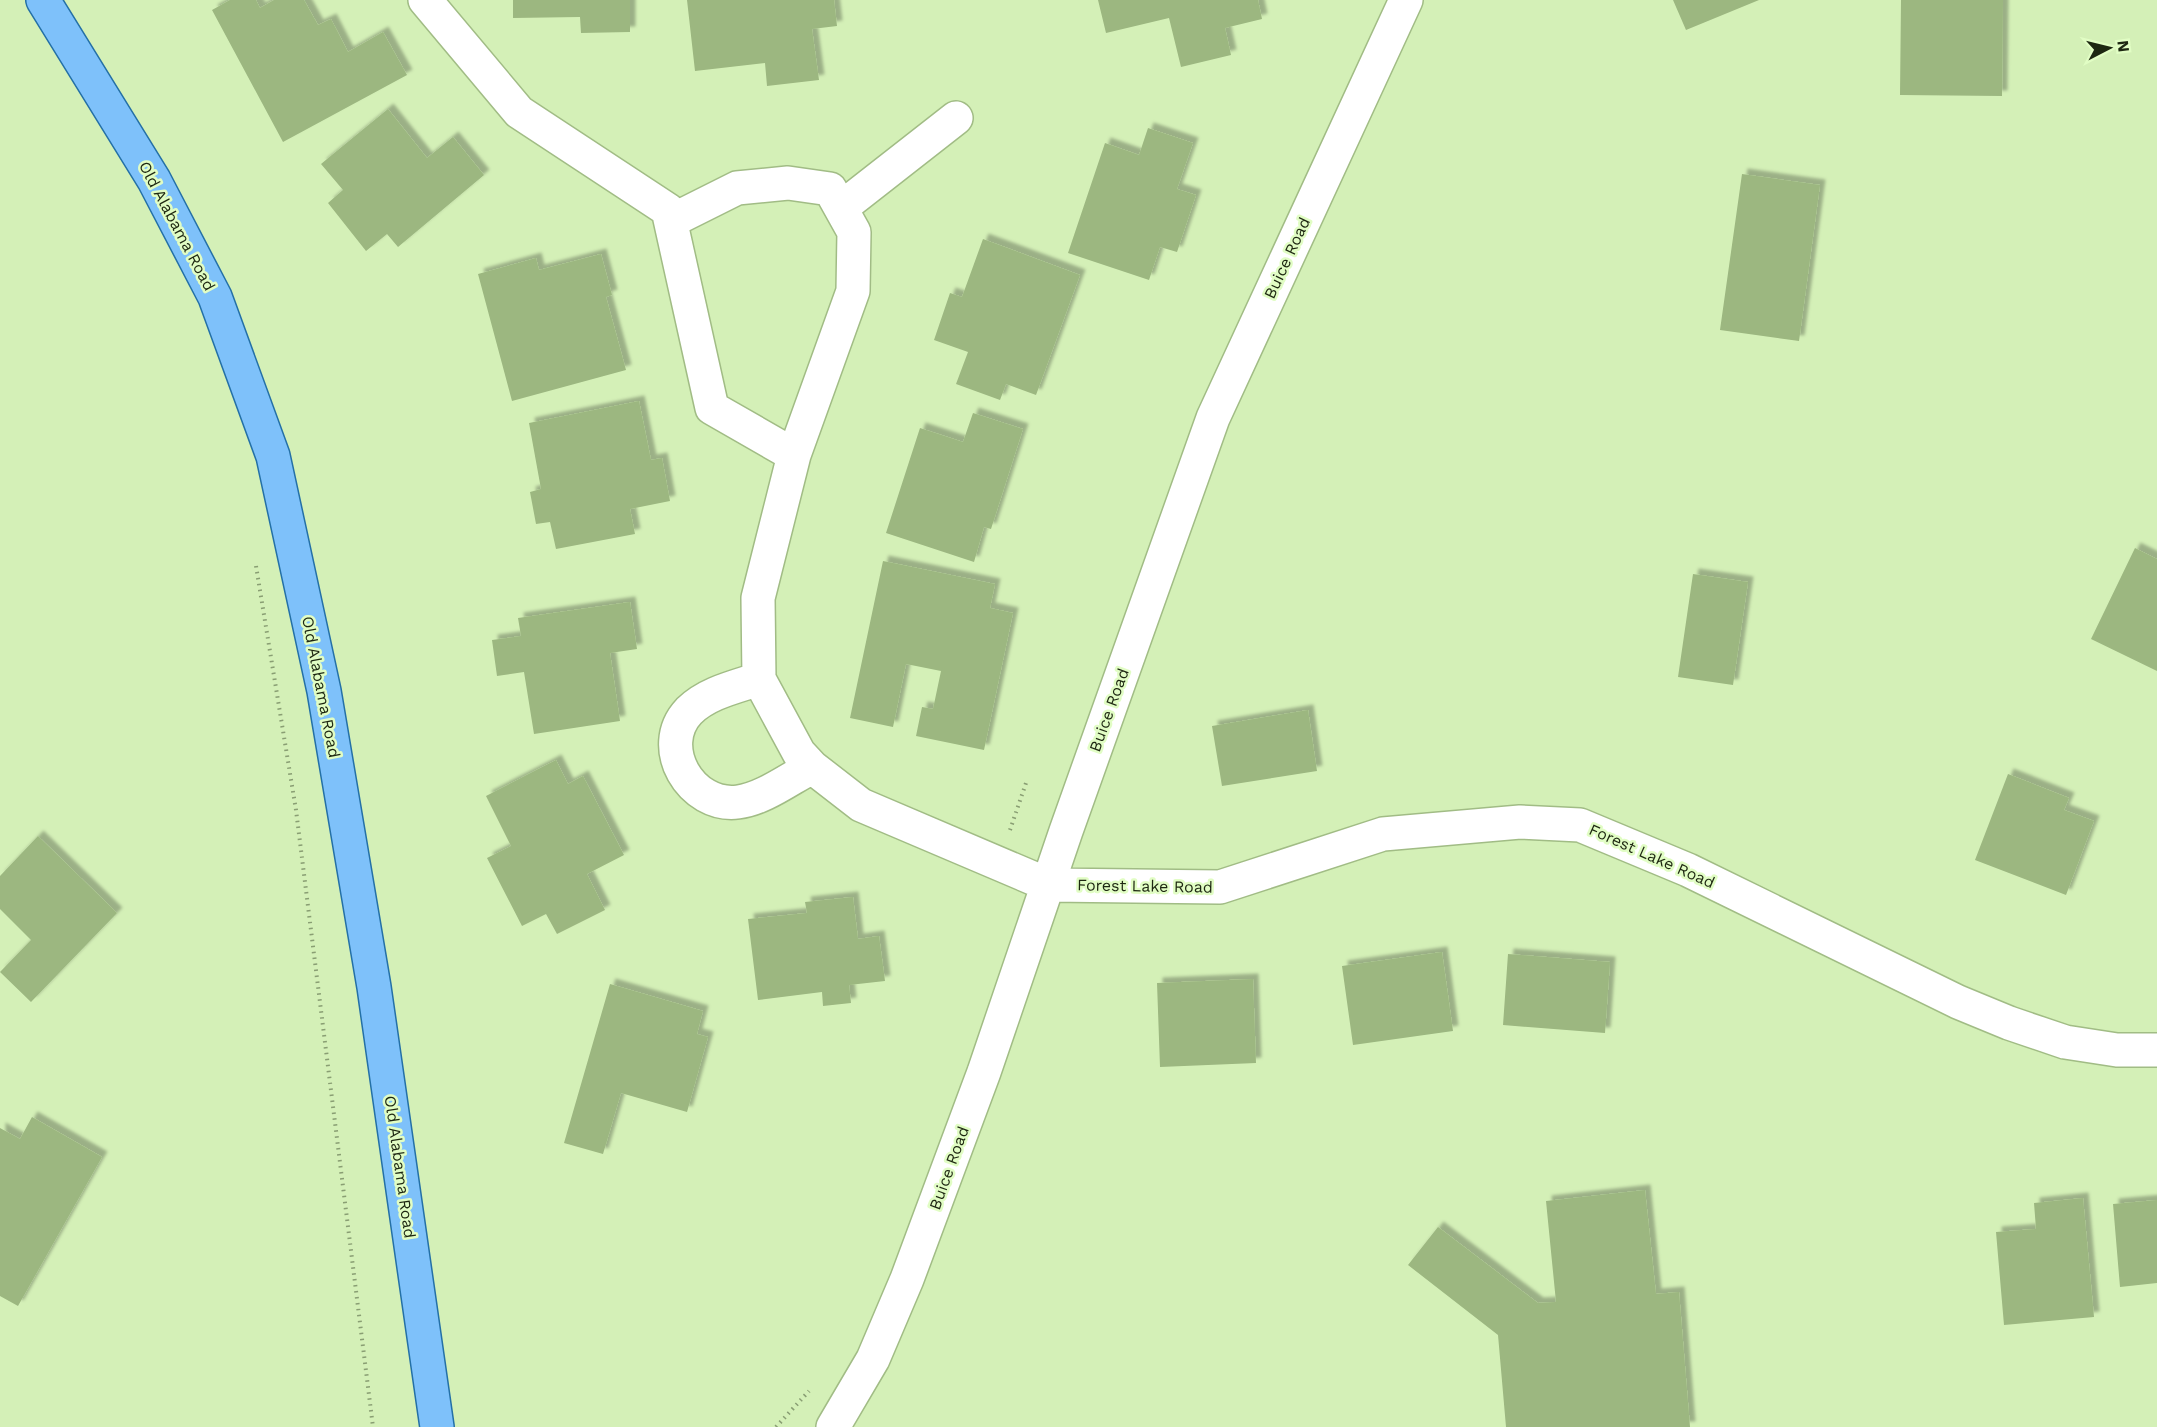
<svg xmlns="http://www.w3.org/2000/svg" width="2157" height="1427" font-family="'Work Sans',sans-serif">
  <defs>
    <filter id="shadow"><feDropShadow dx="5.5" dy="-5.5" stdDeviation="1.5" flood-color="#0004"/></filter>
  </defs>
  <rect width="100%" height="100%" fill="#d4f0b7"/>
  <path fill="#9cb780" filter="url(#shadow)" d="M230 0H256L260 8 274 0H304L318 25 331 19 348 52 383 32 407 75 283 142 212 10Z
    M513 0H630V32L581 33 580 17 513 18Z
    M687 0H834L837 26 812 29 819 80 767 86 765 63 695 71Z
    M1098 0H1258L1262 19 1225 28 1231 55 1181 67 1169 18 1106 33Z
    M1673 0H1759L1686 30Z
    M1901 0H2003L2002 96 1900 95Z
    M388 109 427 158 453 137 484 175 398 247 387 234 366 251 328 203 343 190 321 164Z
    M1148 128 1193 143 1177 189 1196 195 1177 252 1160 247 1149 280 1068 253 1105 143 1139 155Z
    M1742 174 1820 185 1799 341 1720 330Z
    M983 239 1080 275 1036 395 1006 384 1000 400 956 384 968 352 934 340 950 293 962 297Z
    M601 254 612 295 606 297 626 370 512 401 478 274 536 258 539 270Z
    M639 401 651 460 662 458 670 501 630 509 635 534 556 549 550 522 536 524 530 492 541 489 529 423Z
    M973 413 1023 429 991 529 984 527 974 562 886 533 920 428 963 442Z
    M2135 548 2157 559V671L2091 639Z
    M883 561 995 584 990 608 1013 613 984 750 916 736 922 707 933 709 941 671 906 664 893 727 850 718Z
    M1693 574 1748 582 1733 685 1678 677Z
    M630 602 637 649 610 653 620 721 534 734 524 672 497 676 492 640 521 636 518 618Z
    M1308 710 1317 771 1222 786 1212 726Z
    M556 760 568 784 583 776 624 855 587 874 605 910 557 934 546 914 522 926 487 858 511 846 486 796Z
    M2008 774 2069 798 2064 810 2094 821 2066 895 1975 860Z
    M38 836 117 913 31 1002 0 972 31 940 0 909V876Z
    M853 897 858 939 879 936 885 981 849 985 851 1003 823 1006 822 992 758 1000 748 919 807 913 805 902Z
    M1442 952 1453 1031 1353 1045 1342 966Z
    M1508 954 1610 962 1605 1033 1503 1025Z
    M1253 979 1256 1063 1160 1067 1157 983Z
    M610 984 703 1011 697 1034 708 1037 687 1112 621 1093 603 1154 564 1143Z
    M32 1117 102 1157 18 1306 0 1296V1128L20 1139Z
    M1645 1190 1656 1294 1679 1292 1690 1427H1506L1498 1335 1408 1265 1438 1227 1538 1303 1556 1302 1546 1201Z
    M2083 1198 2094 1317 2004 1325 1996 1232 2036 1229 2034 1203Z
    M2157 1200V1283L2120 1287 2113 1204Z"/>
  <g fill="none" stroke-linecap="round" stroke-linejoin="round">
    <g stroke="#a1bc85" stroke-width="36">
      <path id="minor" d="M425 0 519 112 668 210 712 408 794 455 758 598 759 679 799 753 812 767 861 805 1049 885 1220 887 1383 834 1520 822 1580 825 1688 870 1958 1002 2009 1023 2065 1042 2117 1050H2157
        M841 208 956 118
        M671 221 737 188 788 183 830 189 854 232 853 291 794 455
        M759 679C735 687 707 693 689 711 655 747 691 808 738 802 763 799 789 779 812 767
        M833 1427 873 1359 907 1279 984 1072 1066 831 1213 418 1406 0"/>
    </g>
    <g stroke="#2470a6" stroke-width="36">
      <path id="major" d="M43 0 154 180 215 297 273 456 324 691 374 987 437 1427"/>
    </g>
    <path stroke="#899e73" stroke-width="4" stroke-dasharray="1.5 4.5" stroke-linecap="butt" d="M256 566 296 810 373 1427
      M1010 830 1027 780
      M776 1427 809 1391"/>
    <use href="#minor" stroke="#fff" stroke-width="33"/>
    <use href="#major" stroke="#7ec1fa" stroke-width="33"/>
  </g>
  <g text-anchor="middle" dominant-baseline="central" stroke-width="5" stroke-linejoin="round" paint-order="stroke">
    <g font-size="16" fill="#1d2711" stroke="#e1fdc4">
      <text transform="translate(177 226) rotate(62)">Old Alabama Road</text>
      <text transform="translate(1287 258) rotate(-65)">Buice Road</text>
      <text transform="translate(321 687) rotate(79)">Old Alabama Road</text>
      <text transform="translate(1109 710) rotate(-70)">Buice Road</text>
      <text transform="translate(1652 856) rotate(24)">Forest Lake Road</text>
      <text transform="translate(1145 886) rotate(1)">Forest Lake Road</text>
      <text transform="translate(400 1167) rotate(82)">Old Alabama Road</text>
      <text transform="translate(949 1168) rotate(-70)">Buice Road</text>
    </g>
  </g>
  <g transform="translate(2109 48) rotate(83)" stroke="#e1fdc4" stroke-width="4.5" paint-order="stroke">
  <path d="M0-4.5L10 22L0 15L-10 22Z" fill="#1d2711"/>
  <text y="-9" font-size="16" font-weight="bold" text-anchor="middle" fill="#1d2711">N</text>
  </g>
</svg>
